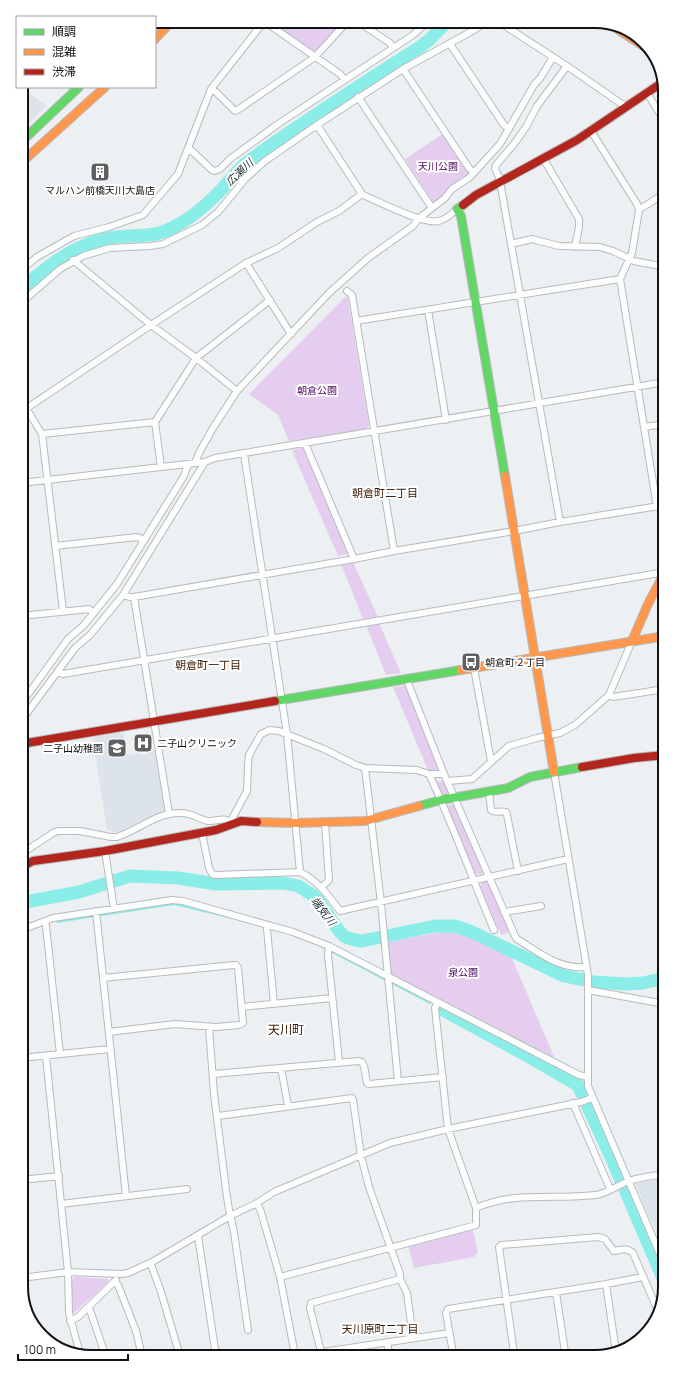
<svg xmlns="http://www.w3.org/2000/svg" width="686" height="1378" font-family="Manrope,'Noto Sans JP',sans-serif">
  <rect width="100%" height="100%" fill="#edf0f3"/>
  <path fill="#dde3eb" d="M21 87 47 106 25 127 21 124Z
    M123 732 127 754H130L134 756 136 753 145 755 157 748 167 809 166 813 118 833 107 830 93 740 95 737Z
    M665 1179V1254L635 1183Z"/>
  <path fill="#e4cdef" d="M274 24H340L317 50 313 51Z
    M444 133 470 171 469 175 452 185 437 202H433L405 159Z
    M346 296 348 298 369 425 366 429 289 441 278 415 249 394Z
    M302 448 305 450 349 551 348 554 338 556 293 453 292 450Z
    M353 562 378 617 363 619 341 564Z
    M379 623 401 673 386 675 366 625Z
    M406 686 441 770H428L393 687Z
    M442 781C447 784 449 789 448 796L441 794 436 782Z
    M455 804 484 871 482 875 474 873 447 806Z
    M486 881 489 884 509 932 501 935 480 886 482 883Z
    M447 931 462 933 511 956 555 1059 391 976 388 942Z
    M469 1229 473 1230 478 1252 474 1257 414 1268 408 1245Z
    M75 1277 108 1279V1282L74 1313 72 1312V1280Z"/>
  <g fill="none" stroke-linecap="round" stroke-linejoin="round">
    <path stroke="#8aede7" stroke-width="2" d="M57 922 174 904 241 920
      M323 947 386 980
      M390 982 430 1003"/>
    <path stroke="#8aede7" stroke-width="13" d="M21 289C48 266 73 245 109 238 131 234 153 239 174 227 189 219 203 208 215 196 226 186 234 173 246 163 266 148 287 134 308 120 345 95 382 71 420 47L429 40 446 23
      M21 904 31 901 79 892 130 876 178 878 216 884 283 883 298 886 311 894 318 900 339 931 345 937 355 940 362 941 435 926H455L472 932 564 976 594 982 626 984 643 983 665 978
      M443 1010 526 1055 578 1085 611 1157 665 1283"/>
    <g stroke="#b8babd" stroke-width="8">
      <path id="street" d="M499 22 567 66 626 107
        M360 23 390 43 393 48
        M268 24 340 74 344 79
        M450 44 504 125 509 129
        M403 69 469 168 474 173
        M211 89 216 92 235 111 239 109 315 57 345 24
        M647 93 665 122
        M358 97 432 208
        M317 125 362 194 365 196C380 202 424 225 439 221 446 219 452 214 457 209
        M189 149 193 152 212 170 214 171 220 169 230 159 278 124 413 35 426 23
        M543 158 579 219V227L575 247
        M639 209 645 206 665 193
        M511 244 532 239 559 246 600 247 613 251 634 261 665 267
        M73 260 151 325 196 358 237 391
        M246 263 291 334
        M21 270 37 257 74 236 109 227 143 215 178 174 211 89 262 24
        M620 279 657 507
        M347 291 352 295 394 551
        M21 303 60 269 83 256 110 248 150 246 163 244 202 225 218 212 246 178 265 161 317 125 403 69 474 30 485 22
        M428 310 446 420
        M356 321 620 279 632 253 639 210 637 204 591 131
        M21 400 42 434 63 611
        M21 412 151 325 246 263 278 248 317 222 339 211 362 194
        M644 427 665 424
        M42 434 155 422
        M305 443 354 559
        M244 454 287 734 300 872
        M195 463 199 453 213 428 237 391 329 293 368 258 413 226 418 219 445 198 452 189 469 178 500 144 534 85 541 77 553 57
        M161 467 155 422 196 358 270 300
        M21 483 205 462 215 458 665 382
        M560 522 501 187 499 177 495 169 496 165 514 144 526 127 537 106 567 66
        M55 546 137 537 144 540
        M123 595 130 597H134L354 559 394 551 514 531 560 522 665 505
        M134 597 169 814
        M21 616 89 609 94 613
        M474 668 491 761
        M59 672 63 674 665 572
        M406 678 444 774 515 936 517 939C538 952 560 970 586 967
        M609 695 613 697 665 689
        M21 704 68 639 84 625 117 584 184 476 188 464
        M21 721 75 648 90 635 123 595 205 462
        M365 768 381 903 398 1081
        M554 772 588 975V1086L665 1266
        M429 774C453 825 472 878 494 930
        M448 781 472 779 509 746 537 738 560 733 575 725 609 695 632 641
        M489 792 491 810C495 814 501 810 506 812L507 815 518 871
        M230 825 232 819 247 791 248 765 249 755 261 734 270 730 279 731 324 749 356 765 365 768 417 770 429 774H444
        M202 833 209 868 212 874 216 875 300 872C317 880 329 896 340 911L568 859
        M105 851 114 909
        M21 854 53 833 58 831H80L111 837H117C139 830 157 812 181 813 191 813 199 819 208 821 216 822 227 815 230 825
        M321 888 329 880 325 823
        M96 911 126 1196
        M504 912 541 906
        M45 921 46 926 60 1054
        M268 925 267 929 274 1004
        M21 930 53 918 172 900 183 901 293 932 329 946 579 1075 587 1077
        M329 946 328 955 339 1062
        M103 978 234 965H236L238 968 243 1023 239 1025 216 1027 175 1024 109 1032
        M588 990 665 1004
        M242 1007 332 998
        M209 1027 214 1094 226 1190 229 1210 234 1232 248 1330
        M46 1056 68 1272 69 1313 80 1354
        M21 1058 110 1049
        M281 1068 288 1106
        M213 1074 359 1061 362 1062C366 1068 365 1076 367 1083L369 1084 443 1077
        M573 1103 610 1189
        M218 1116 352 1098 353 1100 361 1156 369 1187 400 1274V1279L407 1293 413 1338
        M21 1180 59 1176
        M257 1203 261 1212 280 1277 295 1355
        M61 1204 187 1189
        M476 1208C514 1191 555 1200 595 1195 607 1194 619 1184 632 1180 642 1177 654 1176 665 1174
        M198 1236 216 1356
        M150 1263 152 1267 161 1292 180 1356
        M280 1277 476 1225V1208L448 1129 435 1008 437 1003
        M21 1278 68 1272 122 1274 128 1273 152 1262 230 1216 257 1203 274 1192 390 1143 448 1129 581 1102 592 1098
        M115 1282 118 1285 136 1331 142 1356
        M606 1284 616 1352
        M556 1292 565 1352
        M88 1307 91 1313 106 1357
        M70 1321 78 1317 116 1280
        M387 1342 389 1354
        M321 1352 310 1308 311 1303 400 1279
        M453 1353 446 1313 448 1309 606 1284 643 1277
        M514 1353 499 1247 501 1245 598 1237 605 1239 614 1251C621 1250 627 1247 633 1253L658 1311
        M303 1355 449 1333"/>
    </g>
    <g stroke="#b8babd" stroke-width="10">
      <path id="fast" d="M21 142 79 87
        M463 205 457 209 461 216 505 476
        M275 701 461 670
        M419 806 441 800 508 788 530 777 582 767"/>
    </g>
    <g stroke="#b8babd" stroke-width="10">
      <path id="slow" d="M611 25 648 49
        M155 39 168 25
        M21 163 105 87
        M505 476 554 772
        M632 641 648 604 665 572
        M461 670 665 636
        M257 822 296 823 365 821 419 806"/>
    </g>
    <g stroke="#b8babd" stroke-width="10">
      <path id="jam" d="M463 205 476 195 577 140 663 82
        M21 744 275 701
        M582 767 634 758 665 755
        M21 867 33 861 105 851 216 830 241 821 257 822"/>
    </g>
    <use href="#street" stroke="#fcfdfd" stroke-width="6"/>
    <use href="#fast" stroke="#63d668" stroke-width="8"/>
    <use href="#slow" stroke="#ff974d" stroke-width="8"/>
    <use href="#jam" stroke="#b3261e" stroke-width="8"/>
  </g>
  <defs>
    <g id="building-square" transform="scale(1)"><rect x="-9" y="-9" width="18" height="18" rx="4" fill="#5e6062" stroke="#fff"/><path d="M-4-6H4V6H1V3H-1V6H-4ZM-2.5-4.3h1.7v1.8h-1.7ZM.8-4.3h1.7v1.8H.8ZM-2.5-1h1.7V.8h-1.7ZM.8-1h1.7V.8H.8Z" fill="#fff"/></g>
    <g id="bus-square" transform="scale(1)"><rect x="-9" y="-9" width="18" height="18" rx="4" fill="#5e6062" stroke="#fff"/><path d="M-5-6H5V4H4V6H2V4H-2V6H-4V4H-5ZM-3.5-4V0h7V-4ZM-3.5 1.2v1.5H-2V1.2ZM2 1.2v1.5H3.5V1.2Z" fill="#fff"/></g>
    <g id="hospital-square" transform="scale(1)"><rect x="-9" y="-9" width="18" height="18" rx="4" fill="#5e6062" stroke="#fff"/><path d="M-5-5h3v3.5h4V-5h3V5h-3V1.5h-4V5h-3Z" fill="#fff"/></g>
    <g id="school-square" transform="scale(1)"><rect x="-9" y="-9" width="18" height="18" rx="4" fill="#5e6062" stroke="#fff"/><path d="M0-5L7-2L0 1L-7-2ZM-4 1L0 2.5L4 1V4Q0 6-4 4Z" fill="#fff"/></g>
  </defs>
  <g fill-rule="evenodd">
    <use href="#building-square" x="100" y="172"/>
    <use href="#bus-square" x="471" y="662"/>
    <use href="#hospital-square" x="143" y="743"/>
    <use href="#school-square" x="117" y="748"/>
  </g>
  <g text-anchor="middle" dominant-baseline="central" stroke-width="4" stroke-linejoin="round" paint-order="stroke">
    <g font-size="10" fill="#4b005f" stroke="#fff">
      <text x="438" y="166">天川公園</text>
      <text x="317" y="390">朝倉公園</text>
      <text x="463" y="972">泉公園</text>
    </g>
    <g font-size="10" fill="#111214" stroke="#fff" text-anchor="start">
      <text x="100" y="190" text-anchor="middle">マルハン前橋天川大島店</text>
      <text x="485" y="662">朝倉町２丁目</text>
      <text x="157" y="743">二子山クリニック</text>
      <text x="103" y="748" text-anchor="end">二子山幼稚園</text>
    </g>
    <g font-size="11" font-style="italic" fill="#1a3230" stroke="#fff">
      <text transform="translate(239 172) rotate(-43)">広瀬川</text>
      <text transform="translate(324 911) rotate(52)">端気川</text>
    </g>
    <g font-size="11" fill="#402008" stroke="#fff">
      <text x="385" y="492">朝倉町二丁目</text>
      <text x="208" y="664">朝倉町一丁目</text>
      <text x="380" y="1328">天川原町二丁目</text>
    </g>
    <g font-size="12" fill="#402008" stroke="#fff">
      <text x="286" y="1029">天川町</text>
    </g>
  </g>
  <path d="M0 0H686V1378H0ZM91 28H595A63 63 0 0 1 658 91V1287A63 63 0 0 1 595 1350H91A63 63 0 0 1 28 1287V91A63 63 0 0 1 91 28Z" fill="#fff" fill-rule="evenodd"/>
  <path fill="none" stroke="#111214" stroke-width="2" d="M91 28H595A63 63 0 0 1 658 91V1287A63 63 0 0 1 595 1350H91A63 63 0 0 1 28 1287V91A63 63 0 0 1 91 28Z"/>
  <rect x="16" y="16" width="140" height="72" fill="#ffffff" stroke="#a0a0a1"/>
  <rect x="24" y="29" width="20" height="6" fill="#63d668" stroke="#a0a0a1"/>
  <text x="52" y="36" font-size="12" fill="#111214">順調</text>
  <rect x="24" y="49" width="20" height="6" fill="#ff974d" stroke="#a0a0a1"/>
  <text x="52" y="56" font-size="12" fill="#111214">混雑</text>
  <rect x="24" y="69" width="20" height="6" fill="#b3261e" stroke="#a0a0a1"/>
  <text x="52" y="76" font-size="12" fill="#111214">渋滞</text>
  <path d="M18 1354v6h110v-6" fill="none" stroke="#111214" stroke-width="2"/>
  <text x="24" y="1354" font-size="12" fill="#111214" stroke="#ffffff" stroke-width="3" paint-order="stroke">100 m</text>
</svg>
